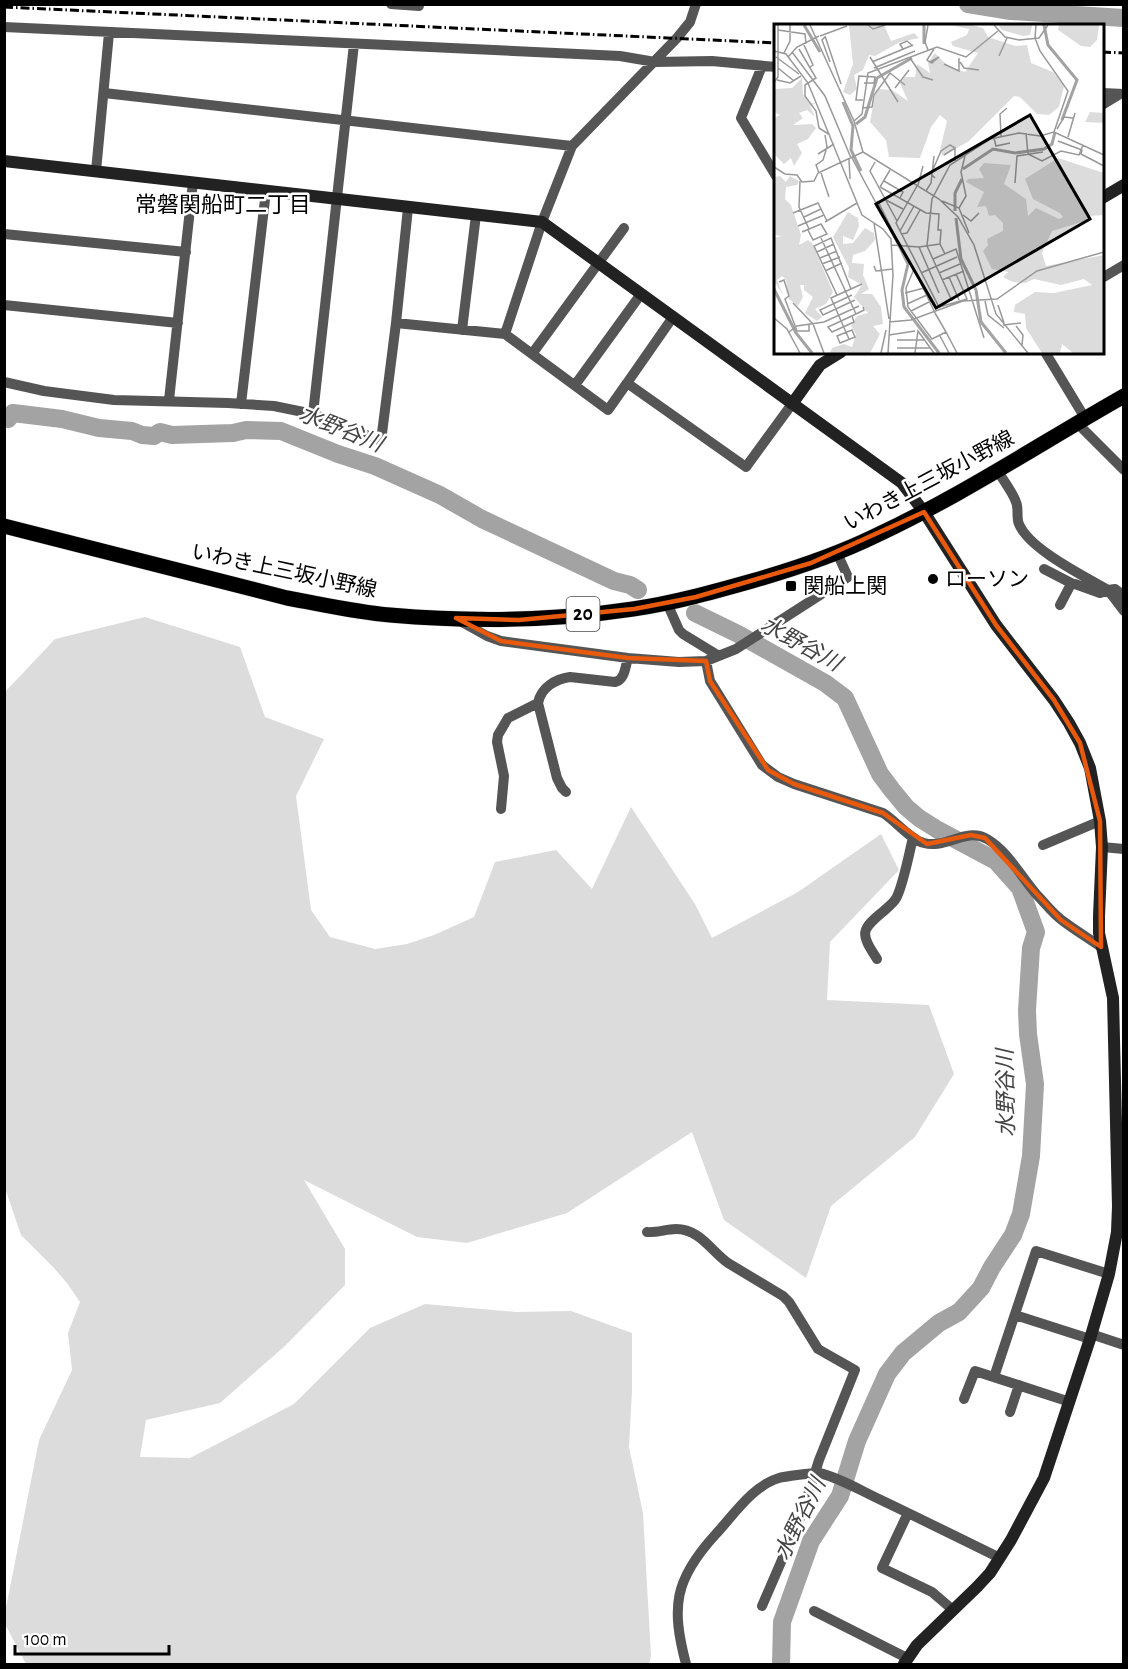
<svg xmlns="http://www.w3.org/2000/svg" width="1128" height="1669" font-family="'Alegreya Sans','Noto Sans JP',sans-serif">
  <rect width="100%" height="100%" fill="#fff"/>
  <path fill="#dcdcdc" d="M145 617 240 647 265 717 324 739 296 796 311 910 330 937 375 949 407 944 434 935 474 917 495 862 556 850 592 889 631 807 695 904 712 938 798 892 881 834 899 870 830 942 827 1000 929 1005 954 1074 915 1137 831 1206 806 1278 724 1220 692 1132 567 1213 467 1243 417 1237 304 1180 345 1249V1285L286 1345 220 1403 146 1420 140 1457 190 1458 294 1404 370 1328 425 1304 516 1312 571 1311 632 1333V1391L629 1447 643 1513 651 1656 649 1664H26L5 1624V1613L39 1440 72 1370 68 1333 80 1302 67 1283 53 1267 21 1235 5 1188V692L55 639Z"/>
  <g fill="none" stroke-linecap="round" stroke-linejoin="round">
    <path stroke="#a3a3a3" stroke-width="18" d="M968 4 1011 11 1124 18
      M4 418 8 419 13 413 62 419 99 428 132 431 142 435 154 436 160 432 172 435 233 433 246 430 281 431 338 454 375 466 440 495 482 519 614 581 630 585 638 590
      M695 613 738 634 825 683 845 698 880 774 892 790 906 807 919 818 938 830 996 861 1020 888 1036 932 1031 948 1027 1010 1028 1034 1035 1084 1031 1156 1021 1214 1013 1235 992 1267 981 1288 959 1312 939 1323 903 1353 887 1374 857 1441 840 1496 811 1541 782 1622 781 1664"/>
    <g stroke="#dbdbdb" stroke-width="16">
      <path id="primary" d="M4 526 287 598C321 604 355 612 390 615 471 622 553 621 633 609 674 603 713 592 752 581 794 569 836 555 875 536 961 496 1041 443 1124 396"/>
    </g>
    <path stroke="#555" stroke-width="10" d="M391 4 419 6V4
      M4 27 620 56 655 62 712 61 776 67
      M762 66 741 118 776 176
      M104 93 572 146
      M1102 93 1124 94
      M1102 105 1120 94
      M96 171 109 33
      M4 234 186 252
      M1102 278 1124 265
      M4 305 178 323
      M396 323 505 334 608 410 627 383 746 467 792 404
      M462 330 476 215
      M505 334 542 222 572 146 677 38 690 22 696 4
      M1045 352 1085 418
      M532 354 624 228
      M4 382 44 391 114 400 228 403 274 406 313 414 381 441 396 323 408 208
      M627 383 673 317
      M575 385 641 294
      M169 400 193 182
      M241 404 266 191
      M313 414 354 44
      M1077 423 1124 470
      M997 470C1003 480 1012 491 1016 502 1019 508 1016 517 1019 524 1029 549 1084 576 1108 590L1115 589 1124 596
      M1044 569 1073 584
      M667 603 679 630 683 634 719 656
      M1060 605 1070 586 1073 584H1075L1100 593 1108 590 1124 611
      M460 621 487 636 501 641 628 658 679 662 706 661 736 649 848 577 837 553
      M706 661 710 681 762 765 778 777 794 784 883 813C896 821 911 840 924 843 946 849 966 827 987 839 1008 851 1021 877 1037 895 1045 903 1053 914 1063 921 1075 930 1088 938 1101 947
      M566 792 562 788 557 778 538 703C541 687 556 679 570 677L615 682C625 680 625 667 628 658
      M501 809 504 776 497 742 498 735 508 718 538 703
      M1043 845 1100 821
      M1102 847 1124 849
      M877 959C860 933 860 930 885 910 888 907 892 904 895 900 902 891 910 850 913 837
      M647 1232C657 1233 666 1229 676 1229 700 1229 711 1251 728 1263L783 1296 789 1302 818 1349 855 1370 819 1460 803 1511 762 1606
      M1015 1315 1090 1339
      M1091 1334 1124 1345
      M994 1377 1036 1251 1109 1274
      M964 1399 975 1371 1070 1402
      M1010 1412 1019 1385
      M908 1513 882 1568 932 1592 953 1610
      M814 1611 907 1658
      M686 1664C671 1607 674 1580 715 1535 733 1516 752 1486 779 1478 782 1477 816 1472 819 1473 841 1478 861 1491 881 1500 921 1519 961 1539 1000 1558"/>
    <path stroke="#222" stroke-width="12" d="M4 161 542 222 902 483 924 512 996 625 1054 700 1069 723 1080 743 1090 768 1100 821 1102 847 1099 916V933L1113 998 1118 1206 1117 1232 1109 1274 1090 1339 1044 1478 1011 1540 990 1573 977 1587 917 1645 904 1664
      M1102 198 1124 185
      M792 404 820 365 841 352"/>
    <use href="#primary" stroke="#000" stroke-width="15"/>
    <path stroke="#000" stroke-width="3" stroke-dasharray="9 3 1.5 3" stroke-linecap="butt" d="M4 7 776 43
      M1102 52 1124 53"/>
  </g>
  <path fill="none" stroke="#e8590c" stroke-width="4.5" stroke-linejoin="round" d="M924 512 996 625 1054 700 1080 743 1100 821 1101 947 1061 920 985 838 971 835 927 844 883 813 794 784 768 770 710 681 706 661 628 658 501 641 456 618 519 620 634 609 696 597 811 563Z"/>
  <g fill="#000" stroke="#fff" stroke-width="2">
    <circle cx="933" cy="579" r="6"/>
    <rect x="785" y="580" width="12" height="12" rx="3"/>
  </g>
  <g text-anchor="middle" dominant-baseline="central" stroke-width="5" stroke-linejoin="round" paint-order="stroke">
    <rect fill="#fff" stroke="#4c4c4c" stroke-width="1.5" x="566.5" y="597" width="33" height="34" rx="4.5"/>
    <g font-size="20" font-weight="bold" fill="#000">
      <text x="583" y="614">20</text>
    </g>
    <g font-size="21" fill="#000" stroke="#fff">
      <text transform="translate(929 481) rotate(-28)">いわき上三坂小野線</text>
      <text transform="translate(284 571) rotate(12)">いわき上三坂小野線</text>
    </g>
    <g font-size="21" fill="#000" stroke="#fff" text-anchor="start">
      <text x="945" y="579">ローソン</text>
      <text x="803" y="586">関船上関</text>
    </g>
    <g font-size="22" fill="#000" stroke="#fff">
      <text x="223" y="205">常磐関船町二丁目</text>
    </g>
    <g font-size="22" font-style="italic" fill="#444" stroke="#fff">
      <text transform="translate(341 429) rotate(22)">水野谷川</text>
      <text transform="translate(801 644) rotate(29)">水野谷川</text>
      <text transform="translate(1006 1093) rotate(-91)">水野谷川</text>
      <text transform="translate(800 1519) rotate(-64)">水野谷川</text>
    </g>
  </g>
  <g transform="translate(774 24)">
    <rect width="330" height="330" fill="#fff"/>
    <path d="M75 1H110L117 17 140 9 145 14 126 18 101 32 95 31 89 46 80 51 83 65 76 71 69 68 79 40ZM177 1H198L209 4 214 13 241 22 253 21 257 39 279 48 290 62 285 83 275 91 263 90 246 73 240 72 195 117 169 132 166 126 173 97 166 91 157 103 146 134 115 133 112 116 96 98 101 71 105 65 118 66 134 77 126 59 131 53H141L143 40 156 49 154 38 161 29 175 43 191 48 204 29 179 22 177 18 193 11 195 5ZM224 1H258V2L256 11 249 12 228 6ZM285 1H325L323 16 316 23 307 22 284 6ZM28 54 29 70 35 79H41L36 82 41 93 33 86 25 89 29 94 19 101 38 100 42 104 34 115 23 120 28 129 20 142 17 134 10 140 0 130V94L6 91 0 88V65L18 64ZM316 88 330 89V99L311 98ZM284 134 330 149V191L315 192 311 197 278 207 268 229 272 242 330 231V329H299L288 320 286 329H268L252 304 251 290 240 288 241 281 261 268 280 269 318 261 310 255 287 261 260 255 251 259 239 258 229 253 234 248 218 245 209 227 214 221 213 215 229 207V199L221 191 215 192 212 182 203 183 210 168 192 158 194 155 210 154 205 145 210 139 237 141 230 160 252 175 254 192 262 184 285 195 289 193 286 189 259 175 251 155ZM6 152 12 158 16 152 25 157 23 161 12 163 11 175 17 181 27 211 25 221 34 216 38 219 59 268 52 280 41 285 48 293 43 297 31 289 39 273 30 266V261H26L29 273 24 282 15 275 12 256 8 252 3 256 9 271 0 257V214L8 212 0 211V153ZM74 188 84 194 85 202 79 216 69 212V220L79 219 91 204 100 209 101 216 91 227 79 231 78 239 90 240 89 251 95 265 87 270H98L107 283 109 300 99 302 106 310 96 329H56L58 324 70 320 78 323 82 310 77 302 83 292 94 289 80 273 88 261 74 253 75 244 59 213Z" fill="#dcdcdc"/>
    <path fill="none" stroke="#a3a3a3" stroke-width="3" d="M30 1 46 28M150 1V20M270 1 274 21 303 56 288 96M69 78 79 102 77 126 87 147M82 100 91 93 103 54 138 34M189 145 219 125 241 129 270 125 278 120 281 108M103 177 134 240 128 266 130 283 165 329M181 187V169L188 155M182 194 187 235 202 266 207 298 232 329M0 265 22 309 38 329"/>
    <path fill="none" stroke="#999" stroke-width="1.5" d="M36 1 80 97 89 128 165 175 184 193 200 221 222 290 254 329M94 1 99 5 111 1M220 1 231 13 245 16 265 14 274 1M262 1 261 14 266 27 294 67 280 108M4 6 31 10 32 20M46 12 73 2M51 12 67 60M51 13 48 16 56 38M30 21 39 41 36 43M25 25 42 54 31 61V72L42 87 45 104 56 111M129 25 126 20 133 17 139 22M154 26 151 18 154 1M0 27 12 30 34 59 88 191 109 205 117 215 119 251 114 329M18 28 51 72 77 134M10 29 16 17V1M225 32 233 14M2 33 25 50M14 33 23 23 45 12M96 33 124 78M136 34 149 53 159 56M98 38 139 21M156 38 165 33 159 38 158 39 154 37 153 36 160 25M186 38 190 44 205 46M170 40 185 47V34M4 44 20 57M100 44 141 27M3 56 16 59 27 52M0 58 4 53V1M121 64 135 46M89 76H82L85 52 101 53 100 59H90M88 84 98 83 100 71 116 49 131 61M80 97 88 90 94 49 163 23 192 33 224 7M283 105 290 93 299 94M252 109 254 130 268 137 287 127 305 131 309 121M227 112 226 90 233 84M294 113 301 89M220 114 222 122 236 119M284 117 308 126 307 130 330 142M44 130 60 120M170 131 181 124V137M78 134 103 181M75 135 76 155M101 138 96 147 123 197M0 143 11 150 23 151 28 158 40 157 44 149 89 128M45 149 42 141 49 136 53 123 51 111M47 149 55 173M161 154 157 150 167 127 176 121 181 124M26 157 25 183 35 205M110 157 129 168 126 174M241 159 243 132 269 128M144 161 149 142M143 162 122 199 165 283 193 275 182 250M106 163 152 189 165 190 164 206H167L166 220 171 230M106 163 116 146M152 167 157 159 160 132M112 176 129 185M168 177 185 184 195 209M185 184 192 172 187 148 191 132M19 189 44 179 53 197M189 191 197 197 205 189M30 193 47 185M51 198 83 179M100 199 115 295M24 202 50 191M126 207 140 182M28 208 47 200 53 210 39 216 34 206M127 210 133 209 146 186M47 214 82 290M117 221 145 223 166 220M145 223 165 269M43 228 60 220M46 234 63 227M159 235 182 225 210 314M48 240 66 233M100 242 102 247 119 245M51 247 68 239M147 249 183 233M165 249 186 240M175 253 185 276M168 256 190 247M5 258 10 256 15 272 11 275 23 307H35V300M131 269 150 264M63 271 40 222 57 214 77 265M78 271 46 286 49 291 81 276M178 277 153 222 158 175 176 141 216 115 245 109 266 112 280 108 330 131M211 277 214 291 230 304M19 279 39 300M133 280 153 271M224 281 230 299M137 287 157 277M161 289 140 245 132 264 134 283 158 315 172 308 183 329M161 289 172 308M78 292 80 298 58 308 54 303 67 297 82 290 90 286 89 283M0 294 13 305 26 329M115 298 137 296 189 277 223 275 263 247 330 228M39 300 50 329M229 301 247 299M242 302 249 311 248 321M78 306 81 313 66 319 63 312ZM15 308 23 302 50 298 85 282M115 311 141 307M166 312 175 329M75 315 57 274 88 260M123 316H151M123 324H157M107 329 112 306M141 329 144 307 160 329"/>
    <path fill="#000" fill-opacity="0.15" stroke="#000" stroke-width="3" d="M256 91 316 195 162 284 102 180Z"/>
    <rect width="330" height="330" fill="none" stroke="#000" stroke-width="3"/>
  </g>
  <rect width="1128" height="1669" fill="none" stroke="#000000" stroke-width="12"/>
  <path d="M15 1645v9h154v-9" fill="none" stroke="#000000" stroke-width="3"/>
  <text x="24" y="1645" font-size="18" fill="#000000" stroke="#ffffff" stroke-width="4.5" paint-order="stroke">100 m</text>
</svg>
